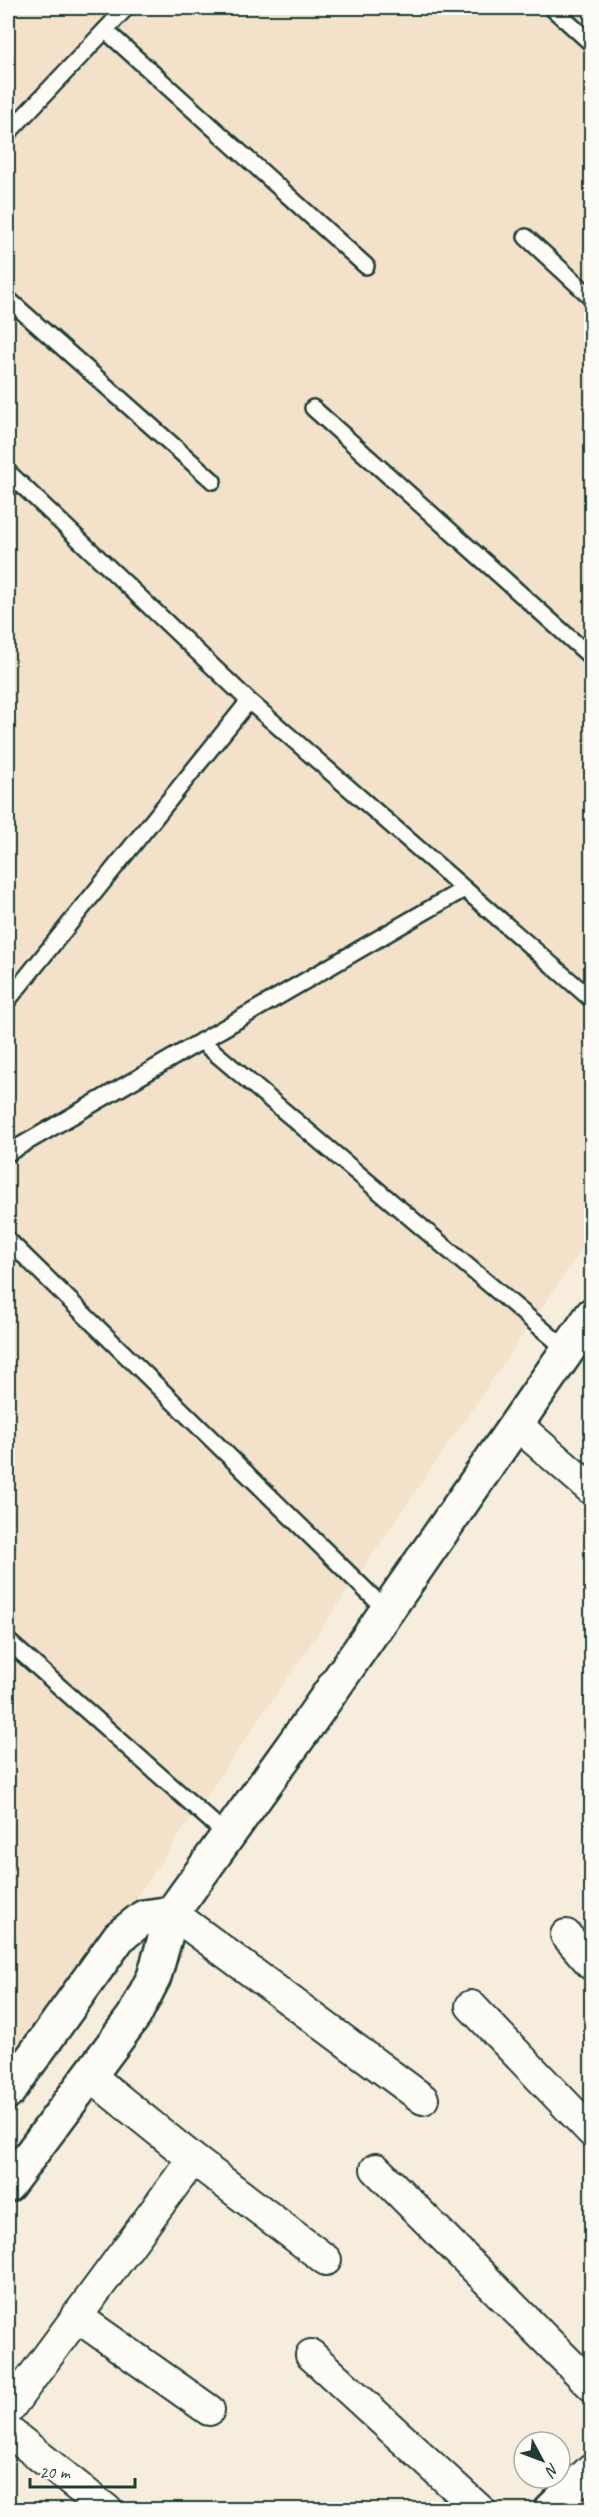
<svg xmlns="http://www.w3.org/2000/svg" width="599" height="2517" font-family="Caveat,sans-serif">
  <rect width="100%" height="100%" fill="#f7eddc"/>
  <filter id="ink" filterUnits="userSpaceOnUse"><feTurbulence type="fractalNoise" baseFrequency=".0167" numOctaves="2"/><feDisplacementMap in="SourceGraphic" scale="12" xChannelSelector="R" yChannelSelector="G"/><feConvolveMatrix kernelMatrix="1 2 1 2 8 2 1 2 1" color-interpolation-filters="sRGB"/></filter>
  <g filter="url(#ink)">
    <path fill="#f3e2c9" d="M8 8H591V1236L8 2085Z"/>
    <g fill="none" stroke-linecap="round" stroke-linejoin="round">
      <g stroke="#1f3d34" stroke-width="20">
        <path id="service" d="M552 8 592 44
          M105 30 366 266
          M8 133 126 8
          M526 237 592 298
          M8 299 213 481
          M313 408 592 658
          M8 472 249 701 592 1000
          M8 1000 249 701
          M201 1041 567 1350
          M8 1153 464 889
          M8 1240 387 1611
          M8 1641 229 1837"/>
      </g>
      <g stroke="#1f3d34" stroke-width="34">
        <path id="minor" d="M516 1424 592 1490
          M172 1913 423 2099
          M566 1935 592 1965
          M471 2006 592 2132
          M89 2075 193 2159 326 2260
          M376 2169 592 2386
          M76 2316 209 2410
          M311 2355 480 2510
          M8 2410 193 2159
          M8 2431 107 2510
          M549 2510 592 2468"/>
      </g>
      <g stroke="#1f3d34" stroke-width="38">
        <path id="tertiary" d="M8 2092 119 1937 144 1917 172 1913
          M8 2185 134 2016 154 1977 172 1913 311 1720 592 1315"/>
      </g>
      <use href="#service" stroke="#fdfcf7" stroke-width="15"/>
      <use href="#minor" stroke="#fdfcf7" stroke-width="30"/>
      <use href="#tertiary" stroke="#fdfcf7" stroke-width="33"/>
    </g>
  </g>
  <rect width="599" height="2517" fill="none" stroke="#fdfcf7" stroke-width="30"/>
  <rect x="15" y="15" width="569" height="2487" fill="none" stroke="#1f3d34" stroke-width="2" filter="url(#ink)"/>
  <g transform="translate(542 2460) rotate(131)"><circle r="28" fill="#fdfcf7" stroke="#a4b0a9" stroke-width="1.5"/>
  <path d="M0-4.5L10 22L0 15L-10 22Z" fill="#1f3d34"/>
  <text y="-9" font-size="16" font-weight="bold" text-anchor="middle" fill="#1f3d34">N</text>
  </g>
  <path d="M30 2478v9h105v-9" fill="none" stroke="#1f3d34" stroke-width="3"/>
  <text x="39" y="2478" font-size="18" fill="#1f3d34" stroke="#fdfcf7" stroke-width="4.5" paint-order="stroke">20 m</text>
</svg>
